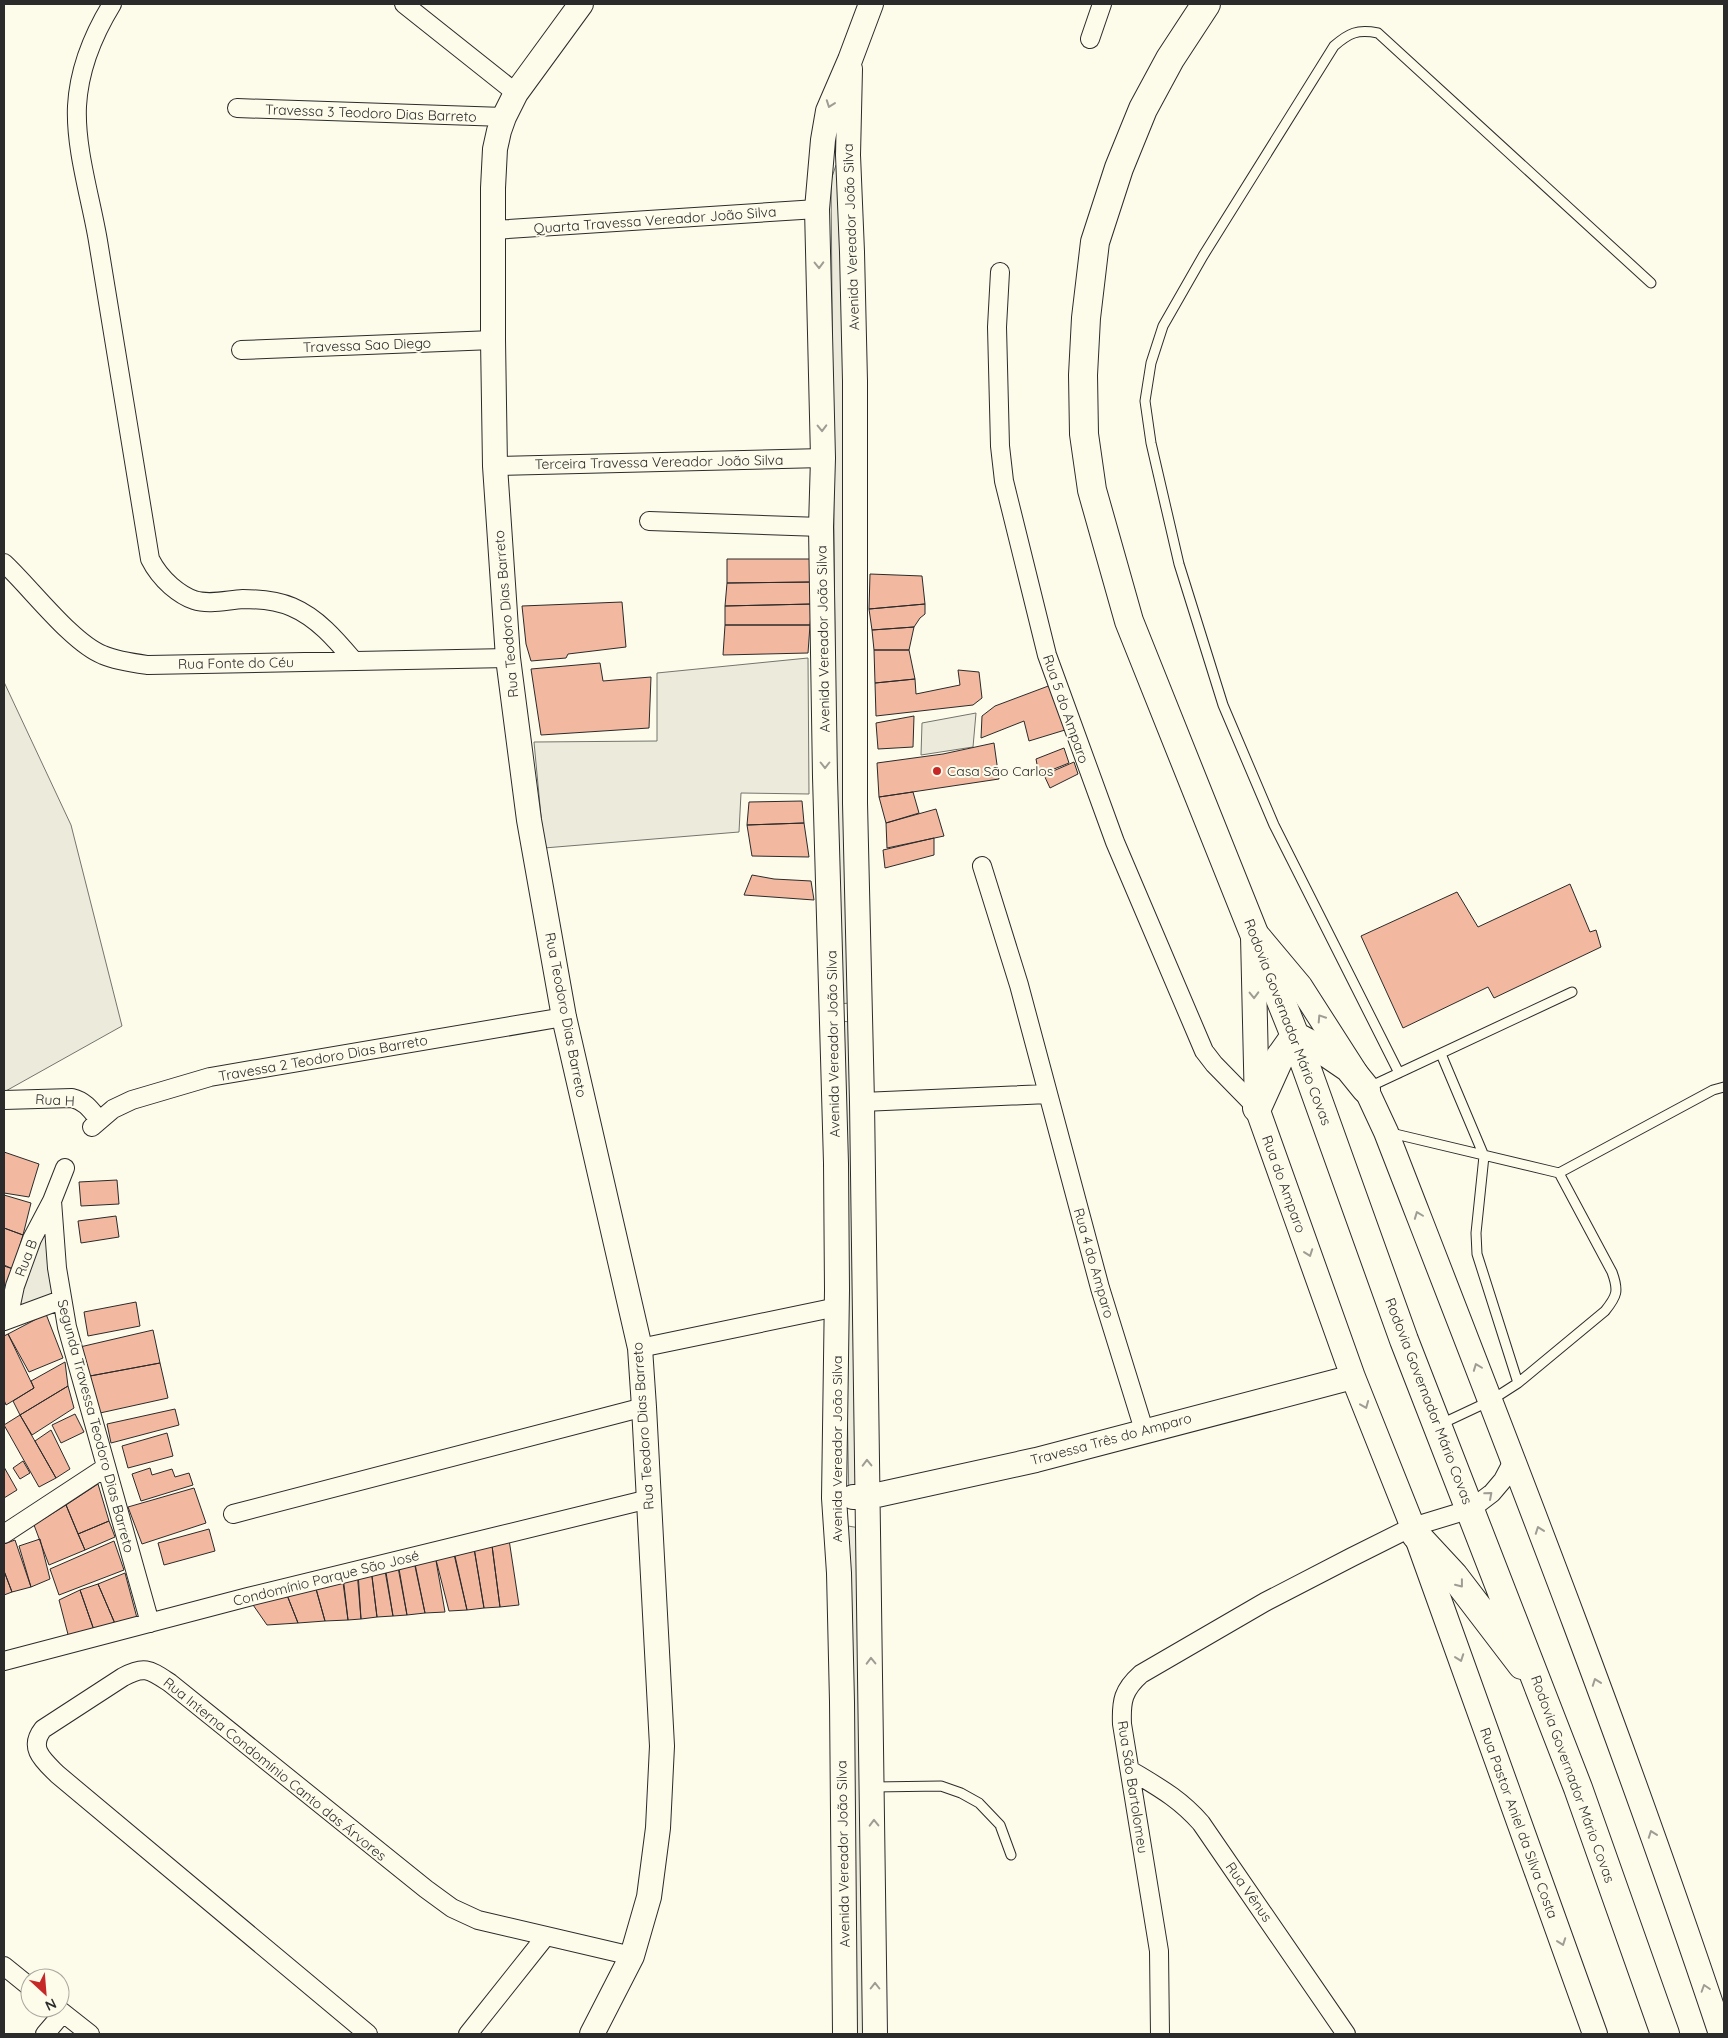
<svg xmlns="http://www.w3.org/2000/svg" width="1728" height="2038" font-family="Quicksand,sans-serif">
  <rect width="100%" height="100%" fill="#fdfbea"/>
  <path fill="#ecebdb" stroke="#74746e" d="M836 165 841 170 862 1002 838 1004 831 180Z
    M808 658 809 794 741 793 739 832 544 848 534 742 657 741V673Z
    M4 682 71 825 122 1026 4 1092Z
    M976 713 973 747 921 755 922 723Z
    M840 1021 862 1023 867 1505 849 1503Z
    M48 1219 54 1295 10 1310Z
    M848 1526 866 1529 873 2034H851Z"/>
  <path fill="#f2b8a0" stroke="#2b2b2b" d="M727 559H815L813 582 727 583Z
    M870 574 922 576 925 604 869 609Z
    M813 582 812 604 725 606 727 583Z
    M622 602 626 647 568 654 566 658 531 661 526 644 522 606Z
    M812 604 810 625H725V606Z
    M925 604V614L920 618 914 627 872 630 869 609Z
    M725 625H810L808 653 723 655Z
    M914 627 909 650H874L872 630Z
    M874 650H909L915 679 875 683Z
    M600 663 603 681 651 677 649 728 541 735 531 669Z
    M958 670 979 672 982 698 973 705 876 716 875 683 915 679 916 694 960 685Z
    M1051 685 1065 730 1029 741 1024 721 981 738 982 716 995 706Z
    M914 716 913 747 878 749 876 723Z
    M994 743 999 779 879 797 877 763 943 754Z
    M1064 748 1069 763 1039 775 1036 759Z
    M1074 762 1078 774 1050 788 1044 775Z
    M913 792 919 813 886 823 879 797Z
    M802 801 804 823 747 825 749 802Z
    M936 809 944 836 887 848 886 823Z
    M804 823 809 857 752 856 747 825Z
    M934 838V855L885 868 883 850Z
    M752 875 774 879 811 881 814 900 744 895Z
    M1570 884 1590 932 1596 930 1601 947 1494 998 1488 987 1403 1028 1361 936 1457 892 1478 927Z
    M4 1152 39 1164 29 1197 4 1193Z
    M117 1180 119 1204 81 1206 79 1182Z
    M4 1195 31 1203 23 1235 4 1228Z
    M116 1216 119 1237 81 1243 78 1221Z
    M4 1228 23 1235 13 1269 4 1265Z
    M4 1266 13 1269 4 1302Z
    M136 1302 140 1326 88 1336 84 1312Z
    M46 1314 63 1358 29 1372 8 1334Z
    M153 1330 160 1363 90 1376 80 1347Z
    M8 1334 34 1388 6 1405 4 1400V1336Z
    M65 1362 68 1386 20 1415 13 1401 34 1388 31 1381Z
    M160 1363 168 1398 100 1413 90 1376Z
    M68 1386 74 1408 32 1435 20 1415Z
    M175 1409 179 1425 111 1443 107 1424Z
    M75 1414 84 1432 61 1443 52 1425Z
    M20 1415 56 1478 39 1487 4 1425Z
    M51 1430 70 1469 56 1478 35 1441Z
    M167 1433 173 1456 128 1468 122 1446Z
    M23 1461 30 1473 20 1479 13 1468Z
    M4 1467 17 1490 4 1498Z
    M150 1468 152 1475 172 1469 175 1477 189 1473 193 1485 141 1501 132 1474Z
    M98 1484 109 1521 78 1534 66 1505Z
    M194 1488 206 1523 142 1544 128 1507Z
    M66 1505 85 1550 49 1565 34 1525Z
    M109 1521 115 1537 85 1550 78 1534Z
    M209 1529 215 1551 164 1565 158 1543Z
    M508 1533 519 1605 500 1607 491 1538Z
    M491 1538 500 1607 484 1608 473 1542Z
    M40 1539 50 1579 31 1587 19 1546Z
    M15 1540 31 1587 12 1592 4 1571V1544Z
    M114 1541 124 1570 59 1595 50 1569Z
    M473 1542 484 1608 467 1610 453 1550Z
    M453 1547 467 1610 449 1611 434 1552Z
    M435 1555 445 1612 425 1613 414 1559Z
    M413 1557 425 1613 407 1615 398 1563Z
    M397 1562 407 1615 393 1616 385 1566Z
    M384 1565 393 1616 377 1617 371 1569Z
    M371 1568 377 1617 361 1619 358 1572Z
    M4 1571 12 1592 4 1595Z
    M357 1571 361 1619 348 1620 343 1576Z
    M125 1573 137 1618 116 1626 98 1584Z
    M342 1575 348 1620 325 1621 314 1582Z
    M98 1584 116 1626 95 1633 80 1590Z
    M315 1585 325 1621 298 1623 285 1590Z
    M80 1590 95 1633 70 1642 59 1600Z
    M285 1590 298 1623 267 1625 251 1602Z"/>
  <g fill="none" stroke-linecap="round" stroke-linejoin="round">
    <g stroke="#2b2b2b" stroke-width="11">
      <path id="lane" d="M1441 1054 1484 1156 1476 1233 1477 1254 1518 1383
        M1399 1073 1274 825 1223 705 1179 564 1151 443 1145 401 1151 363 1163 326 1203 256 1334 46C1349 33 1357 29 1378 33L1651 283
        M1369 1087 1572 992
        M1391 1133 1559 1173 1713 1090 1724 1087
        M1441 1424 1490 1401 1518 1383 1605 1311C1617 1296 1619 1291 1612 1272L1559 1173
        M874 1787 941 1786 961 1793 979 1803 1000 1825 1011 1855"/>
    </g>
    <g stroke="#2b2b2b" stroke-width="20">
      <path id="street" d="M112 4C93 35 79 69 77 106 75 149 91 199 98 241 115 347 133 453 150 559 156 571 162 578 171 586 178 592 185 597 194 600 209 605 227 600 243 599 258 599 278 601 292 607 318 618 337 641 354 661
        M404 4 516 93
        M1090 39 1102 4
        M237 108 504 117
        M493 230 817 209
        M1000 272 997 327 1000 446 1004 481 1047 655 1115 842 1204 1051 1214 1064 1257 1108
        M241 350 493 340
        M495 466 823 458
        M649 521 821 527
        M4 563C30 587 72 643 103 655 117 661 133 663 148 665L508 658
        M982 866 1019 985 1100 1288 1144 1430
        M4 1100 72 1098C85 1101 91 1110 99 1120
        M862 1102 1048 1094
        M92 1127 113 1109 132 1100 210 1077 564 1017
        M65 1168 52 1201 57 1268 67 1327 150 1623
        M8 1319 15 1286 32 1239 52 1201
        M4 1321 61 1300
        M640 1348 837 1307
        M233 1514 644 1407
        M4 1534 106 1467
        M4 1661 248 1597 649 1499
        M1130 1770C1158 1787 1179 1798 1201 1823L1346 2034
        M4 1966 30 1987
        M57 2008 90 2034
        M45 2034 63 2013
        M368 2034 57 1774C43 1760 28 1748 43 1729L123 1677C145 1665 150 1670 170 1683L426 1889 452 1908 478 1920 632 1956
        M468 2034 546 1936
        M1160 2034 1159 1951 1122 1724C1121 1701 1123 1690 1141 1674L1265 1602 1352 1557 1412 1527 1471 1509 1492 1493 1503 1480 1513 1461"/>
    </g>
    <g stroke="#2b2b2b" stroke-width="26">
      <path id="secondary" d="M581 4 516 93 504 117 499 131 495 149 493 188V340L495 466 508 658 529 820 564 1017 640 1348 644 1407 662 1746 658 1828 649 1897 632 1956 592 2034
        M850 69 848 155 852 252 855 381V803L862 1102 875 2034
        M1253 936 1257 1108 1353 1377 1416 1535 1595 2034
        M1259 937 1300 986 1366 1089 1386 1132C1502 1431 1620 1730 1721 2034
        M853 1497H868L1036 1460 1353 1377
        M845 2034 842 1702 839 1573 834 1498 837 1290 836 1163 825 777 821 527 823 458 817 209 823 140 828 111 850 60 871 4"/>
    </g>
    <g stroke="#2b2b2b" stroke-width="30">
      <path id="highway" d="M1206 4 1170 59 1143 109 1119 168 1095 242 1086 318 1083 375 1084 434 1092 490 1129 621 1295 1036 1404 1340 1578 1788 1665 2034
        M1257 1108 1280 1057 1295 1036 1327 1053 1349 1068 1366 1089
        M1416 1535 1454 1576 1522 1665"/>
    </g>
    <use href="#lane" stroke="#fdfbea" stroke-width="9"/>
    <use href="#street" stroke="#fdfbea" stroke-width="18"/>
    <use href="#secondary" stroke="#fdfbea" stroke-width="24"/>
    <use href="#highway" stroke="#fdfbea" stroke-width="28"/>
  </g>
  <defs><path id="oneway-chevron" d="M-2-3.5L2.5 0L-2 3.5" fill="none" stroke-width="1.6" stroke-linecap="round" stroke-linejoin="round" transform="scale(1.25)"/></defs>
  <g stroke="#9e9d94">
    <use href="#oneway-chevron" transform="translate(830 104) rotate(110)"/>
    <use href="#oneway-chevron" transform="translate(819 265) rotate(89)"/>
    <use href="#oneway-chevron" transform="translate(822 428) rotate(89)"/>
    <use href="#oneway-chevron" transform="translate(825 765) rotate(90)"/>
    <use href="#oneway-chevron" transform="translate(1254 995) rotate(89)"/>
    <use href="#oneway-chevron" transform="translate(1321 1018) rotate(-123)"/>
    <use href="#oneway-chevron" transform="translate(1418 1215) rotate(-111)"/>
    <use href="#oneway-chevron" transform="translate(1309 1253) rotate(70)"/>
    <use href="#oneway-chevron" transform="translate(1477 1367) rotate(-111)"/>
    <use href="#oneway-chevron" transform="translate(1365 1405) rotate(68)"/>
    <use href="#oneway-chevron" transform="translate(867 1463) rotate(-91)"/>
    <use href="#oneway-chevron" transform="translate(1489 1495) rotate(-41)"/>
    <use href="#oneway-chevron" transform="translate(1539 1530) rotate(-110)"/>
    <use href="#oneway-chevron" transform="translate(1460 1584) rotate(52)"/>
    <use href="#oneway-chevron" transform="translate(1460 1658) rotate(70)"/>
    <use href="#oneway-chevron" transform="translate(871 1661) rotate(-91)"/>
    <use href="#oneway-chevron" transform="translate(1596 1682) rotate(-110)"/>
    <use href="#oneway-chevron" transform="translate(874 1823) rotate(-91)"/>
    <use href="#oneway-chevron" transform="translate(1652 1834) rotate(-110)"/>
    <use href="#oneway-chevron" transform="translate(1562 1942) rotate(70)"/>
    <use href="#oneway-chevron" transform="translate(875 1986) rotate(-90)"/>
    <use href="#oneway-chevron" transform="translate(1705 1988) rotate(-108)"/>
  </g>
  <circle fill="#c62828" stroke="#fdfbea" stroke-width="2" cx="937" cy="771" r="5"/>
  <g text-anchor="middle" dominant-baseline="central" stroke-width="4" stroke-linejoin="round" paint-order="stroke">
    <g font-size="14" fill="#2b2b2b" stroke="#fdfbea">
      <text transform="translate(371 113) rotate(2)">Travessa 3 Teodoro Dias Barreto</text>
      <text transform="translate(655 220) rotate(-4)">Quarta Travessa Vereador João Silva</text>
      <text transform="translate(851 237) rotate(-92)">Avenida Vereador João Silva</text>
      <text transform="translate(367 345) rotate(-2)">Travessa Sao Diego</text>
      <text transform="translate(659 462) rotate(-1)">Terceira Travessa Vereador João Silva</text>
      <text transform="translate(506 614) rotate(-95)">Rua Teodoro Dias Barreto</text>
      <text transform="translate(823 639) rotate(-91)">Avenida Vereador João Silva</text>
      <text transform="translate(236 663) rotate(-1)">Rua Fonte do Céu</text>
      <text transform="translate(1066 709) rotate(71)">Rua 5 do Amparo</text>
      <text transform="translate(566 1015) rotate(79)">Rua Teodoro Dias Barreto</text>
      <text transform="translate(1288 1022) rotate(69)">Rodovia Governador Mário Covas</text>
      <text transform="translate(833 1044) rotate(-91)">Avenida Vereador João Silva</text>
      <text transform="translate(323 1058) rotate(-10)">Travessa 2 Teodoro Dias Barreto</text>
      <text transform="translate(55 1100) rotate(3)">Rua H</text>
      <text transform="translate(1284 1184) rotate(70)">Rua do Amparo</text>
      <text transform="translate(26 1258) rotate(-69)">Rua B</text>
      <text transform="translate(1094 1263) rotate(74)">Rua 4 do Amparo</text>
      <text transform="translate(1429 1401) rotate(69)">Rodovia Governador Mário Covas</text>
      <text transform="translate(96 1426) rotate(75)">Segunda Travessa Teodoro Dias Barreto</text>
      <text transform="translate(643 1426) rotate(-94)">Rua Teodoro Dias Barreto</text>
      <text transform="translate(1111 1439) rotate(-15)">Travessa Três do Amparo</text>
      <text transform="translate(837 1449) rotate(-90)">Avenida Vereador João Silva</text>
      <text transform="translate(326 1578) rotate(-14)">Condomínio Parque São José</text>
      <text transform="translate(275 1769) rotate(39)">Rua Interna Condomínio Canto das Árvores</text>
      <text transform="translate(1573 1779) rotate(70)">Rodovia Governador Mário Covas</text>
      <text transform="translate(1133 1787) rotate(81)">Rua São Bartolomeu</text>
      <text transform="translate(1519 1823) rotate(70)">Rua Pastor Aniel da Silva Costa</text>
      <text transform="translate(843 1854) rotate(-91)">Avenida Vereador João Silva</text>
      <text transform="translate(1249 1892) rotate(55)">Rua Vênus</text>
    </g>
    <g font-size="14" fill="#2b2b2b" stroke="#fdfbea" text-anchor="start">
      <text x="947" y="771">Casa São Carlos</text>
    </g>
  </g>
  <rect width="1728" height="2038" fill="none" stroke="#2b2b2b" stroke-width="10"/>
  <g transform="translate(45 1993) rotate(154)"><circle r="24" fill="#fdfbea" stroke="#a9a89e"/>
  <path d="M0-4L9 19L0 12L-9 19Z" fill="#c62828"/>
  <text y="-8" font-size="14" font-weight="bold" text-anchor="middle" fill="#2b2b2b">N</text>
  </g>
</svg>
